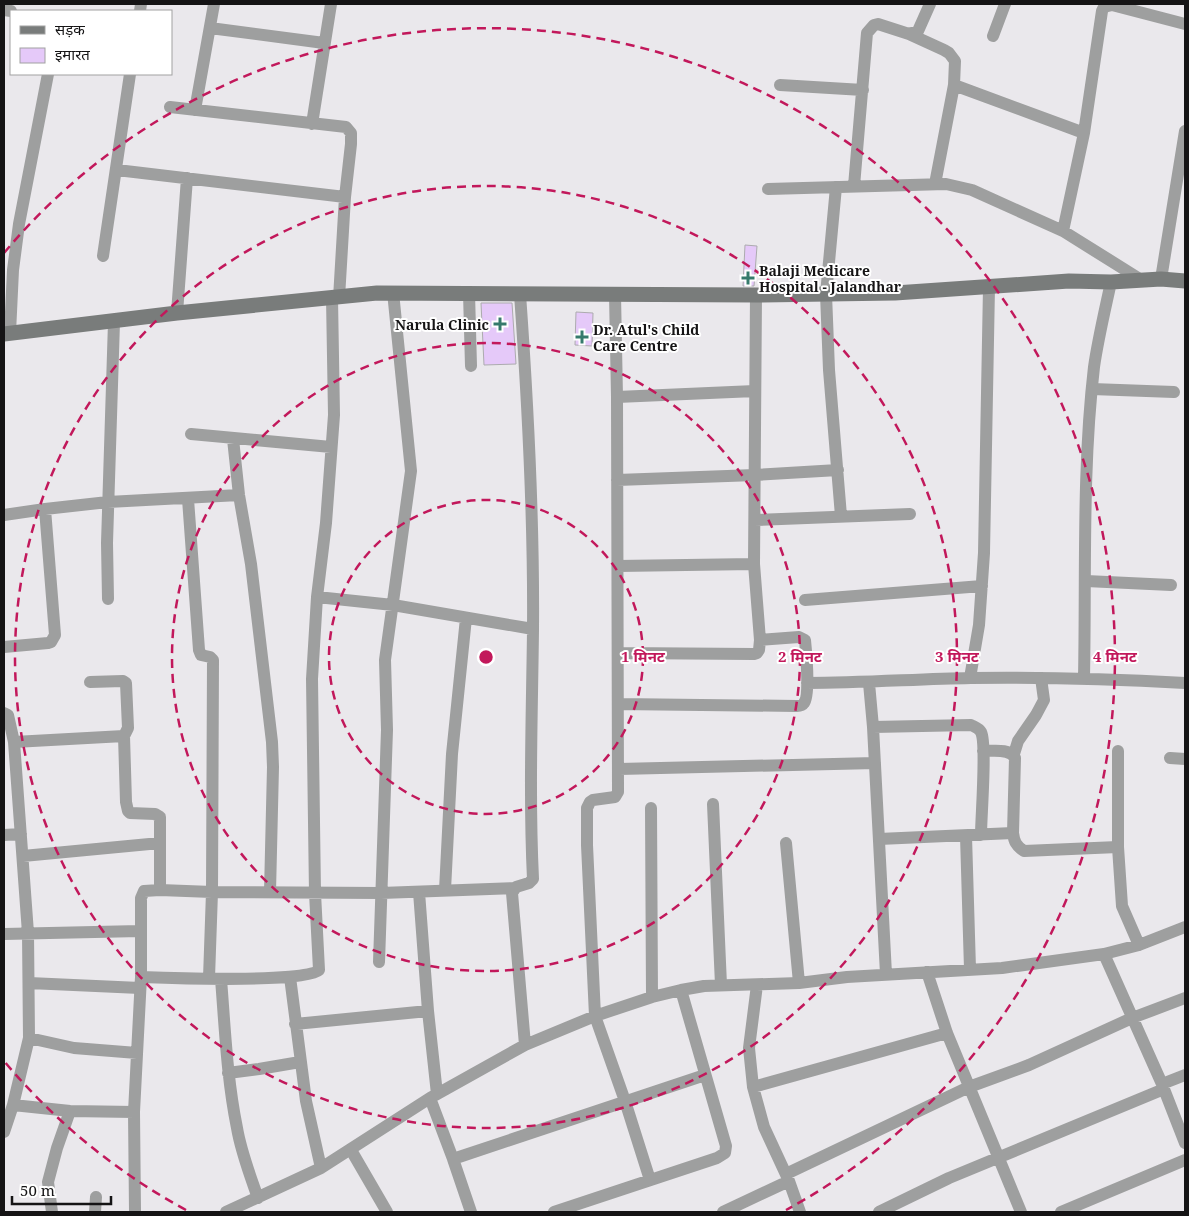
<svg xmlns="http://www.w3.org/2000/svg" width="1189" height="1216" font-family="'Noto Serif','Noto Sans Devanagari',serif">
  <rect width="100%" height="100%" fill="#eae8ec"/>
  <path fill="#e5c9f9" stroke="#acabae" d="M745 245 757 246 754 286H743Z
    M481 303H512L516 364 484 365Z
    M576 312 593 313 592 346 575 345Z"/>
  <g fill="none" stroke-linecap="round" stroke-linejoin="round">
    <path stroke="#9e9f9f" stroke-width="12" d="M4 10 11 11
      M140 11 141 4
      M210 28 324 43
      M909 34 944 50 949 53 955 61 954 85 935 184
      M993 36 1005 4
      M780 85 863 90
      M954 85 1084 133
      M170 107 346 127 351 133V144L345 197 339 298
      M195 110 214 4
      M312 124 331 4
      M117 170 345 197
      M854 186 867 33 874 25 878 24 909 34 918 31 930 4
      M836 187 826 294 829 370 841 516
      M768 189 946 184 972 190 1063 231 1143 281
      M1063 231 1084 133 1102 11 1104 7 1112 5 1185 24
      M103 256 130 74
      M1161 279 1185 131
      M469 293 471 366
      M520 294C528 406 534 518 533 630 532 713 529 796 533 879L529 883 516 887 512 893 525 1045
      M615 294 617 397 618 792 615 797 593 800 590 802 587 808V845L595 1016 625 1101 650 1180
      M177 313 187 178
      M10 333 13 270 19 224 48 74
      M1092 389 1174 392
      M617 397 755 391
      M191 434 331 447
      M233 439 239 495 251 564 272 742 273 767 270 892
      M617 480 755 475 838 470
      M188 499 199 650 201 655 210 657 213 660 212 892 209 978
      M4 515 45 509 108 502 239 495
      M755 520 910 514
      M618 566 754 564
      M1086 581 1171 585
      M317 597 393 605 533 629
      M108 599 107 543 114 322
      M805 600 982 586
      M4 647 48 643 51 642 55 635 45 509
      M618 653 754 654 757 653 759 650 760 640 754 564 756 295
      M970 678 979 625 984 553 989 287
      M1084 678C1086 575 1082 470 1094 367 1098 339 1105 310 1111 282
      M807 683C862 683 917 679 971 678 1043 677 1114 679 1185 683
      M869 683 873 727 886 974
      M618 704 797 706C800 706 802 706 804 703 810 696 806 650 805 640L799 637 760 640
      M4 713 8 715 14 742 28 933 29 1038 13 1105 4 1132
      M873 727 971 725C975 727 979 728 981 732 987 744 981 817 981 835
      M124 736 126 802 128 811 130 813 155 814 160 817V890
      M14 742 124 736 128 728 126 683 123 681 90 682
      M983 751C993 751 1010 748 1015 758L1013 833C1014 841 1016 846 1024 851L1118 847
      M1118 751V847L1122 906 1139 945
      M1014 754 1018 741 1036 715 1044 700 1041 678
      M1170 758 1185 759
      M619 769 875 763
      M713 804 721 985
      M651 808 652 997
      M4 835 21 834
      M966 836 970 969
      M879 839 1013 833
      M786 843 799 983
      M23 856 160 843
      M445 890 452 754 466 618
      M419 892 428 1011 437 1094
      M4 934 140 931
      M1104 954 1162 1084 1185 1143
      M379 962 387 730 385 660 411 471 393 292
      M927 972 947 1033 1021 1212
      M141 977C167 978 306 983 319 970L315 893 312 679 317 597 326 523 334 415 332 298
      M290 977 306 1101 321 1168
      M221 979C225 1029 227 1079 237 1128 241 1152 250 1175 258 1198
      M29 983 140 988
      M757 985 749 1048 753 1087 764 1127 789 1181 800 1212
      M295 1024 428 1011
      M29 1038 74 1048 137 1053
      M228 1073 259 1069 300 1062
      M1162 1084 1185 1075
      M753 1087 947 1033
      M430 1098 453 1159 471 1212
      M13 1105 70 1111 134 1112
      M351 1150 387 1212
      M453 1159 705 1075
      M786 1174 969 1087 1029 1065 1132 1018 1185 998
      M52 1212 48 1182 57 1148 70 1111
      M95 1212 96 1197
      M135 1212 134 1112 141 977V898L144 891 160 890 212 892 381 893 514 888
      M226 1212 321 1168 430 1098 525 1045 595 1016 652 997 681 990 704 986 799 983 847 977 1002 968 1104 954 1139 945 1185 927
      M554 1212 717 1158 725 1153 726 1146 681 990
      M723 1212 789 1181
      M879 1212 949 1178 1164 1089
      M1061 1212 1185 1160"/>
    <path stroke="#797c7b" stroke-width="15" d="M4 334 177 313 377 293 756 295 895 293 1069 281 1111 282 1161 279 1185 281"/>
  </g>
  <g fill="none" stroke="#c2185b" stroke-width="2.5" stroke-dasharray="9 6">
    <circle cx="486" cy="657" r="157"/>
    <circle cx="486" cy="657" r="314"/>
    <circle cx="486" cy="657" r="471"/>
    <path d="M186 1210A629 629 0 0 1 4 1061M4 253A629 629 0 1 1 786 1210"/>
  </g>
  <g fill="#367a6c" stroke="#fff" stroke-width="2">
    <path d="M745.5 270.5h5v5h5v5h-5v5h-5v-5h-5v-5h5z"/>
    <path d="M497.5 316.5h5v5h5v5h-5v5h-5v-5h-5v-5h5z"/>
    <path d="M579.5 329.5h5v5h5v5h-5v5h-5v-5h-5v-5h5z"/>
  </g>
  <g text-anchor="middle" dominant-baseline="central" stroke-width="4" stroke-linejoin="round" paint-order="stroke">
    <g font-size="14" font-weight="bold" fill="#151415" stroke="#fff" text-anchor="start">
      <text x="759" y="270">Balaji Medicare<tspan x="759" dy="16">Hospital - Jalandhar</tspan></text>
      <text x="489" y="324" text-anchor="end">Narula Clinic</text>
      <text x="593" y="329">Dr. Atul's Child<tspan x="593" dy="16">Care Centre</tspan></text>
    </g>
  </g>
  <circle cx="486" cy="657" r="8" fill="#c2185b" stroke="#fff" stroke-width="2.5"/>
  <g font-size="15" text-anchor="middle" font-weight="bold" fill="#c2185b" stroke="#fff" stroke-width="4" stroke-linejoin="round" paint-order="stroke">
    <text x="643" y="662">1 मिनट</text>
    <text x="800" y="662">2 मिनट</text>
    <text x="957" y="662">3 मिनट</text>
    <text x="1115" y="662">4 मिनट</text>
  </g>
  <rect width="1189" height="1216" fill="none" stroke="#151415" stroke-width="10"/>
  <rect x="10" y="10" width="162" height="65" fill="#ffffff" stroke="#a1a1a1"/>
  <rect x="20" y="26" width="25" height="8" fill="#797c7b" stroke="#a1a1a1"/>
  <text x="55" y="35" font-size="15" fill="#151415">सड़क</text>
  <rect x="20" y="48" width="25" height="15" fill="#e5c9f9" stroke="#a1a1a1"/>
  <text x="55" y="60" font-size="15" fill="#151415">इमारत</text>
  <path d="M12 1196v8h99v-8" fill="none" stroke="#151415" stroke-width="2.5"/>
  <text x="20" y="1196" font-size="15" fill="#151415" stroke="#ffffff" stroke-width="4" paint-order="stroke">50 m</text>
</svg>
